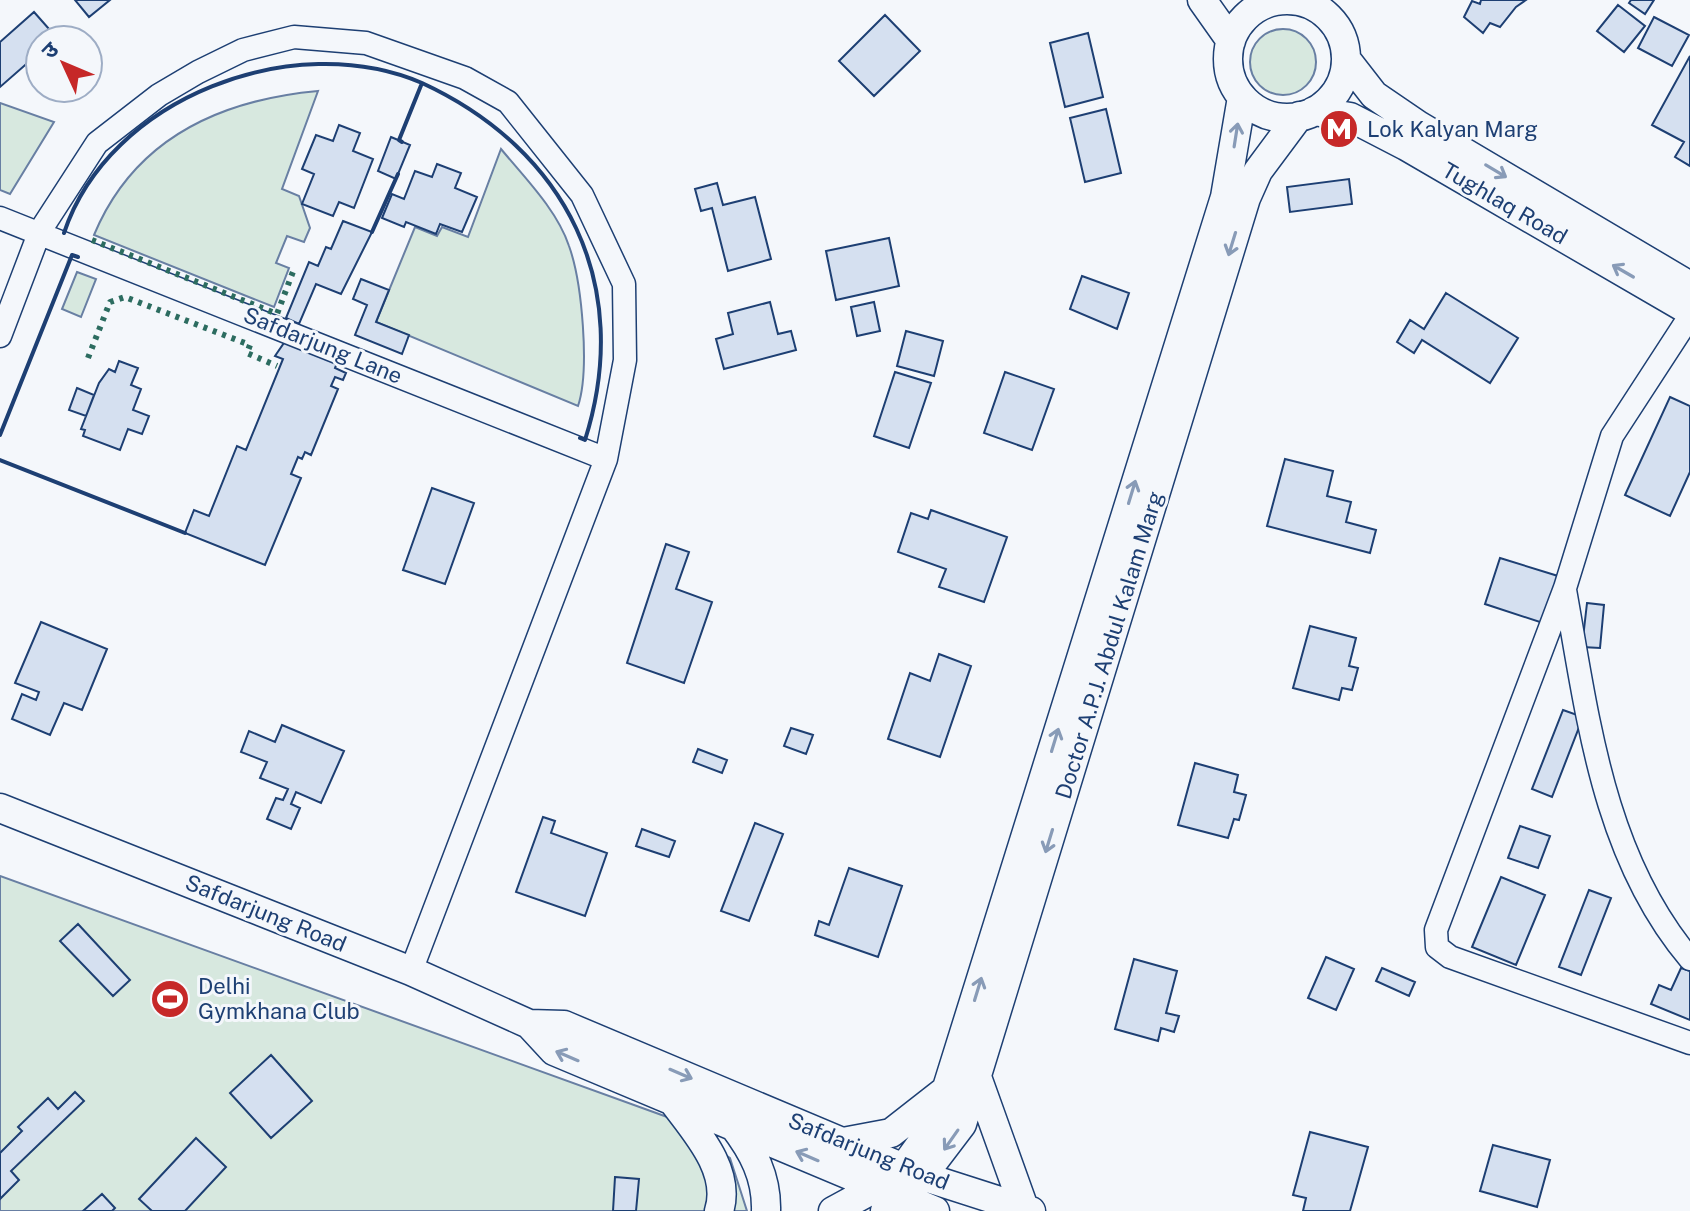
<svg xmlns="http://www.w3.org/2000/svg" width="1690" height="1211" font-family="'Public Sans','Noto Sans Devanagari',sans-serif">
  <rect width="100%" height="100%" fill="#f4f7fb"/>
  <path fill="#d7e8df" stroke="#687fa3" stroke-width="2" d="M1250 62a33 33 0 1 1 66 0a33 33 0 1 1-66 0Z
    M318 91 282 189 299 196 310 228 304 242 287 236 276 263 289 268 274 307 94 235C134 139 220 100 318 91Z
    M0 103 54 122 10 194 0 190Z
    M501 149C525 178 557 210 569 246 582 282 590 370 578 406L376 322 415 227 437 236 442 227 468 237Z
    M77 272 96 279 81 317 62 309Z
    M0 876 681 1122 730 1158 747 1211H0Z"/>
  <path fill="#d5e0f0" stroke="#1d3f73" stroke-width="2" d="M75 0H110L89 17Z
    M1481 0H1526L1516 7 1500 27 1490 23 1483 33 1464 17 1472 1 1480 4Z
    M1631 0H1654L1645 14 1629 3Z
    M1618 5 1645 26 1624 52 1597 31Z
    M34 12 57 38 40 40V52L0 87V42Z
    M885 15 920 51 874 96 839 61Z
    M1654 17 1689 35 1672 66 1638 48Z
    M1088 33 1103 97 1065 107 1050 43Z
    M1690 56V166L1675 157 1684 142 1652 125Z
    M1106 109 1121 173 1085 182 1070 118Z
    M339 125 360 133 353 151 373 159 354 208 339 202 333 216 302 204 314 174 302 169 316 135 333 141Z
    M391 137 410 145 396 179 378 171Z
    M437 164 461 173 455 188 477 197 462 232 440 224 436 234 406 222 404 227 382 218 392 194 404 199 415 171 432 177Z
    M1349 179 1352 204 1290 212 1287 187Z
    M717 183 723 205 755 197 771 259 728 271 712 208 701 211 695 189Z
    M343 221 372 232 341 294 316 284 299 324 286 318 309 262 318 266 326 247 331 249Z
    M889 238 899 286 836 300 826 251Z
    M1082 276 1129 293 1117 329 1070 309Z
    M361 279 389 290 376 322 409 335 402 354 355 335 367 305 353 299Z
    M1446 293 1518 338 1490 383 1422 340 1414 353 1397 342 1410 320 1424 329Z
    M770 302 778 334 791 331 796 350 724 369 716 339 733 334 728 313Z
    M874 302 880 331 857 336 851 307Z
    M906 331 943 341 934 376 897 366Z
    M286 340 338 360 335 368 346 373 343 380 335 377 331 386 338 389 311 455 305 452 302 459 298 457 291 474 301 478 265 565 185 533 194 510 209 516 237 446 246 450 283 359 275 356Z
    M119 361 138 368 131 385 141 389 133 410 149 416 142 434 128 429 120 450 83 436 85 430 81 429 99 383 109 369 115 372Z
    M895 372 931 383 909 448 874 436Z
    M1005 372 1054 389 1032 450 984 433Z
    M77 388 94 395 86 416 69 410Z
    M1670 397 1690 406V472L1670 516 1625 495Z
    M1285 459 1333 471 1327 496 1351 502 1346 522 1376 530 1370 553 1267 526Z
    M432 488 474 503 445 584 403 570Z
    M931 510 1007 537 984 602 939 587 946 569 898 552 911 513 928 519Z
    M666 544 689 552 676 589 712 602 684 683 627 663Z
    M1500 558 1558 576 1543 623 1485 604Z
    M1587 603 1604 605 1600 648 1582 647Z
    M41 622 107 649 82 710 64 703 50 735 12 719 22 694 36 700 39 692 15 683Z
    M1310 626 1356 638 1349 666 1358 668 1352 690 1342 688 1339 700 1293 688Z
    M939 654 971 666 940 757 888 739 910 673 930 681Z
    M1563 710 1583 717 1552 797 1532 789Z
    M282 725 344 751 321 803 296 792 291 804 300 808 291 829 267 819 276 798 283 800 288 789 260 778 267 762 241 752 249 731 275 742Z
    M791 728 813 735 806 754 784 746Z
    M698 749 727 760 722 773 693 762Z
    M1195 763 1238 775 1234 792 1246 795 1239 820 1234 819 1228 838 1178 825Z
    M543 817 555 821 551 833 607 853 585 916 516 892Z
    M755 823 783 834 749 921 721 911Z
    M1520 826 1550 836 1538 868 1508 858Z
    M642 829 675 841 669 857 636 846Z
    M849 868 902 886 878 957 815 935 819 921 829 925Z
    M1501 877 1545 895 1516 965 1472 947Z
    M1589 890 1611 898 1581 975 1559 967Z
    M78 924 130 980 113 996 60 941Z
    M1326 957 1354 969 1336 1010 1308 998Z
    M1134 959 1177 971 1166 1013 1179 1016 1174 1032 1161 1028 1158 1041 1115 1029Z
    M1382 968 1415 982 1409 996 1376 981Z
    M1681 968 1690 971V1020L1651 1004 1659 985 1671 990Z
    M271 1055 312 1101 271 1138 230 1093Z
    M75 1092 84 1101 11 1171 19 1180 0 1199V1153L22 1131 18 1127 48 1098 58 1109Z
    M1310 1132 1368 1147 1350 1211H1303L1306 1198 1293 1195Z
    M196 1138 226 1167 185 1211H152L139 1199Z
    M1493 1145 1550 1160 1537 1207 1480 1191Z
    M615 1177 639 1179 636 1211H613Z
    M102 1194 115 1208 112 1211H83Z"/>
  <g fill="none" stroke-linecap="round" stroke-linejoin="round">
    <g stroke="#1d3f73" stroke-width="25">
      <path id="minor" d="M0 218 606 459
        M1690 316 1612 436 1565 588 1436 930 1437 947 1450 957 1690 1043
        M0 336 40 231 97 143 159 95 198 72 243 50 294 37 366 43 465 78 508 102 582 195 624 284 625 360 606 459 411 971
        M1565 590C1588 718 1603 856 1690 959"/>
    </g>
    <g stroke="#1d3f73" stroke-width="31">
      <path id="major" d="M1202 0 1231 41
        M1228 59a59 59 0 1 1 118 0a59 59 0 1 1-118 0Z
        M1346 59 1374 95 1418 125 1690 286
        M1314 111 1350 117 1406 146 1690 311
        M0 808 411 971 529 1024 554 1051 935 1211
        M529 1024 564 1025 925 1177 1031 1211
        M977 1077 1024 1208
        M672 1100C694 1130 732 1170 719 1211
        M733 1125C753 1151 767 1177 766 1211
        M843 1142 891 1133 946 1090
        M833 1211 879 1186 905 1166 936 1123 1225 197 1242 97
        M885 1211 905 1199 962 1124 1246 198 1258 171 1299 116"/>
    </g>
    <use href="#minor" stroke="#f4f7fb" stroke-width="22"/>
    <use href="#major" stroke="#f4f7fb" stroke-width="28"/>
    <path stroke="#2c6c60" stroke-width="6" stroke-dasharray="4 6" stroke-linecap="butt" d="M92 240 277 314 294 269
      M88 358 110 302 125 297 250 345 247 353 277 366"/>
    <path stroke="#1d3f73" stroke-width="4" d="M422 83C567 150 634 285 585 440L580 438
      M372 232 398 174
      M64 233C109 97 294 28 422 83L399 140 402 142
      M0 435 72 255 78 257
      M0 460 185 533"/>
  </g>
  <defs><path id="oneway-shaft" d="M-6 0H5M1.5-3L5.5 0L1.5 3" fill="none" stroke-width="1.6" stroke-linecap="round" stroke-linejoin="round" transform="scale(2)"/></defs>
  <g stroke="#889bb7">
    <use href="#oneway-shaft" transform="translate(1236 135) rotate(-81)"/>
    <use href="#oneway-shaft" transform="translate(1496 171) rotate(31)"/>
    <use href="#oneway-shaft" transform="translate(1232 244) rotate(107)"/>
    <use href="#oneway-shaft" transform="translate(1623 271) rotate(-150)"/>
    <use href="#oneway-shaft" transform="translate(1132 492) rotate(-73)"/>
    <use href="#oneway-shaft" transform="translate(1055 740) rotate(-73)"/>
    <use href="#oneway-shaft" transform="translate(1049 841) rotate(107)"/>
    <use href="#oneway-shaft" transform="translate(978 989) rotate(-73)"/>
    <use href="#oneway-shaft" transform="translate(567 1056) rotate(-157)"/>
    <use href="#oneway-shaft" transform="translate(681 1074) rotate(23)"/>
    <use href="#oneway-shaft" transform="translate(951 1140) rotate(125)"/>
    <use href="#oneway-shaft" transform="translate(807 1156) rotate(-157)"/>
  </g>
  <defs>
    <g id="metro-disc" transform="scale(2)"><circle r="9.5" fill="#c62828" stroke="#f4f7fb"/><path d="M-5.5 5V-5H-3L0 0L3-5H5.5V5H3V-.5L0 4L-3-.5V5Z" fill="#fff"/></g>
    <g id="stadium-disc" transform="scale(2)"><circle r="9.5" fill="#c62828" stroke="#f4f7fb"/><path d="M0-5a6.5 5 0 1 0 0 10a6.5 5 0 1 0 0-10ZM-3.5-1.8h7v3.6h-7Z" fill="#fff"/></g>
  </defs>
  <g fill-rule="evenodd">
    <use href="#metro-disc" x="1339" y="129"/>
    <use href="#stadium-disc" x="170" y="999"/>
  </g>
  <g text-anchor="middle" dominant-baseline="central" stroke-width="6" stroke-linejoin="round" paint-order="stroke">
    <g font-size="22" fill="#1d3f73" stroke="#f4f7fb" text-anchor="start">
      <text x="1367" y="129">Lok Kalyan Marg</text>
      <text x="198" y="986">Delhi<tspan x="198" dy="25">Gymkhana Club</tspan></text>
    </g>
    <g font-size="22" fill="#1d3f73" stroke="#f4f7fb">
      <text transform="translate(1505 203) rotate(30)">Tughlaq Road</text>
      <text transform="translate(323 345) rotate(22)">Safdarjung Lane</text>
      <text transform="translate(1109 645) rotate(-73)">Doctor A.P.J. Abdul Kalam Marg</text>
      <text transform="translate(266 913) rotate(22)">Safdarjung Road</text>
      <text transform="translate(869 1151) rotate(22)">Safdarjung Road</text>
    </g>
  </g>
  <g transform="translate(64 64) rotate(314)"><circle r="38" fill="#f4f7fb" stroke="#9eadc5" stroke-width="2"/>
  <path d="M0-6L14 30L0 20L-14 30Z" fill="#c62828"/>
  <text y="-12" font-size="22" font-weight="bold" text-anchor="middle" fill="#1d3f73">उ</text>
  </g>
</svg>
